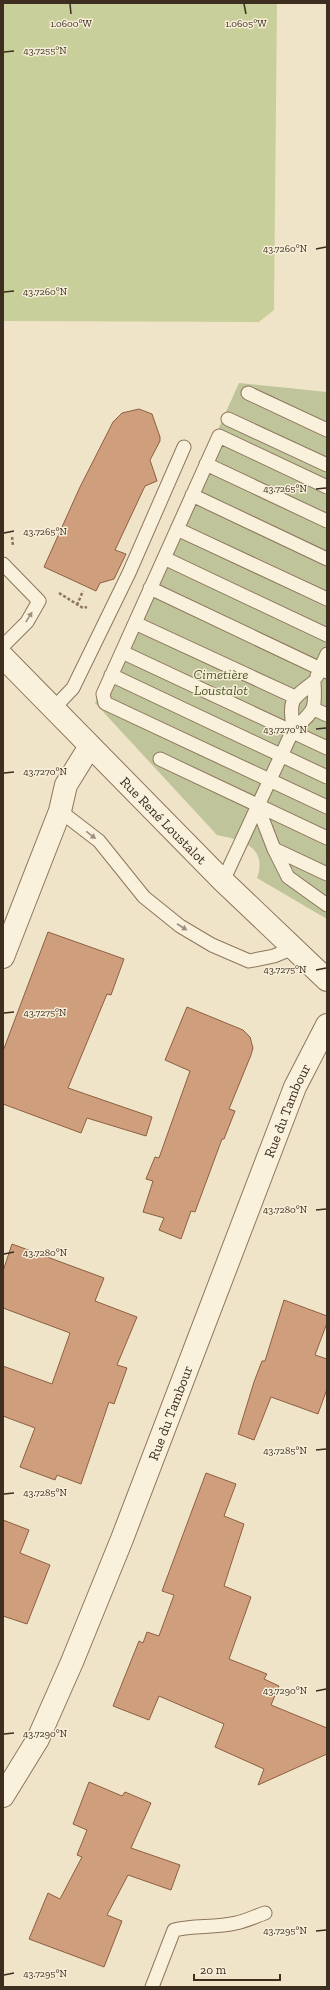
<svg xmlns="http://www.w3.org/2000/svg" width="330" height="1990" font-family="'Zilla Slab',serif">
  <rect width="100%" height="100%" fill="#f0e4c8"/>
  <path fill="#c9cf9b" d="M3 3H277L274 310 259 322 3 321Z"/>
  <path fill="#bfc49a" d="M239 383 327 392V919L257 878C268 847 242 840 217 835L95 703Z"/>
  <path fill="#cf9f7d" stroke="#8d5f41" d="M139 409 152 414 160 437V441L150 460 157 481 145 486 115 550 126 554 114 579 100 583 96 591 44 567 80 487 113 422 122 413Z
    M48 932 124 959 111 995 107 994 68 1088 152 1117 146 1136 87 1118 81 1133 3 1104V1051Z
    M187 1007 243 1030 250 1037 253 1048 251 1055 229 1109 235 1111 224 1139H222L195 1212 191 1211 181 1239 159 1230 164 1218 143 1212 153 1181 146 1179 155 1157 159 1158 190 1071 165 1060Z
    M12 1244 104 1278 95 1301 137 1317 117 1365 127 1368 114 1404 109 1402 81 1484 57 1475 55 1480 20 1467 35 1428 3 1416V1366L52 1384 70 1333 3 1308V1271Z
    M284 1300 327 1316V1323L315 1355 327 1359V1389L318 1414 271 1397 254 1440 238 1434 254 1382 262 1361H265Z
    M206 1473 236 1484 224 1516 244 1524 224 1586 251 1597 229 1659 267 1674 264 1679 279 1686 271 1705 327 1728V1754L258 1785 264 1769 215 1747 224 1724 159 1696 149 1720 113 1706 139 1641 143 1643 147 1632 159 1636 174 1595 162 1591Z
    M3 1520 29 1530 20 1553 50 1565 27 1624 3 1616Z
    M89 1782 122 1796 125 1792 151 1803 131 1848 180 1865 171 1890 128 1875 107 1915 122 1921 104 1967 29 1939 48 1893 60 1899 82 1857 77 1855 87 1830 73 1824Z"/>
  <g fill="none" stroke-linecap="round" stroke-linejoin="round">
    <g stroke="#8d765c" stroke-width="15">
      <path id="service" d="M248 393 327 430
        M228 419 327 465
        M206 464 327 521
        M327 487 219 436 103 694 105 703 327 807
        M192 495 327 559
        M177 529 327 599
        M164 558 327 635
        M3 564 39 601 27 622 3 646
        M150 588 327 672
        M135 623 295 697
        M122 652 327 748
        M111 675 327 777
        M317 676 327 654
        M53 709 73 688 129 573 184 447
        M314 709 327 715
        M160 759 327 838
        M257 805 274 849 288 877 327 905
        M60 811 99 841 144 897 180 926 212 945 249 961 274 956 293 948
        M274 849 327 874
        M223 881 293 730C314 710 316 712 314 682 289 701 290 699 293 730
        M152 1987 174 1930C194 1925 215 1928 236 1923 246 1921 256 1916 265 1913"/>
    </g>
    <g stroke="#8d765c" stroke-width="24">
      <path id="minor" d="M3 957 60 811 66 785 90 746"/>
    </g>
    <g stroke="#8d765c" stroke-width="24">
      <g id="tertiary">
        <path id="s1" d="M3 657 223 881 327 980"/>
        <path id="s2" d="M3 1796 38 1739 72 1662 122 1539 295 1087 327 1025"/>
      </g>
    </g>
    <path stroke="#8d765c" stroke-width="2.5" stroke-dasharray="3 2" stroke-linecap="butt" d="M12 537 13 546
      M59 593 83 608 87 607
      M77 605 83 591"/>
    <use href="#service" stroke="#faf1dc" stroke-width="13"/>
    <use href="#minor" stroke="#faf1dc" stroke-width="22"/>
    <use href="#tertiary" stroke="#faf1dc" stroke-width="22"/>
  </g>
  <defs><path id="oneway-solid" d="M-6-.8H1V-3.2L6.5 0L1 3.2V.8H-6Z"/></defs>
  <g fill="#9c907e">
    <use href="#oneway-solid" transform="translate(29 617) rotate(-58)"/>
    <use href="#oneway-solid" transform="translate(91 835) rotate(38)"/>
    <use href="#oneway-solid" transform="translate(182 927) rotate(33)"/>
  </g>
  <path fill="none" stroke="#3d2e20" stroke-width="1.5" d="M70 4 71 14M244 4 246 14M4 52 14 51M316 249 326 247M4 292 14 291M316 489 326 488M4 533 14 531M316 729 326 728M4 773 14 772M316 970 326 968M4 1013 14 1012M316 1210 326 1209M4 1254 14 1252M316 1450 326 1449M4 1494 14 1493M316 1691 326 1689M4 1734 14 1733M316 1931 326 1930M4 1975 14 1973"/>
  <g text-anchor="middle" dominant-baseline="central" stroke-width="3" stroke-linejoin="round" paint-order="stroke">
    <g font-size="14" font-style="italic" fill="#4d5a26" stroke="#f7eed8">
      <text x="221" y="674">Cimetière<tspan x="221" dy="16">Loustalot</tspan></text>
    </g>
    <g font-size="14" fill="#3d2e20" stroke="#f7eed8">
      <text stroke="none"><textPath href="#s1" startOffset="229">Rue René Loustalot</textPath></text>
      <text stroke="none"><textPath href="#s2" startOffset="743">Rue du Tambour</textPath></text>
      <text stroke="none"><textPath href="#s2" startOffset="419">Rue du Tambour</textPath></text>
    </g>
  </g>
  <g font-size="10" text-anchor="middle" fill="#3d2e20" stroke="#f7eed8" stroke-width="3" stroke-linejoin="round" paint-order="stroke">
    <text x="71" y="27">1.0600°W</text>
    <text x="246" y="27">1.0605°W</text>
    <text x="45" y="54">43.7255°N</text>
    <text x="285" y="252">43.7260°N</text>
    <text x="45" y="295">43.7260°N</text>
    <text x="285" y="492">43.7265°N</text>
    <text x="45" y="535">43.7265°N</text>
    <text x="285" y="733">43.7270°N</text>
    <text x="45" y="775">43.7270°N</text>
    <text x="285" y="973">43.7275°N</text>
    <text x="45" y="1016">43.7275°N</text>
    <text x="285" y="1213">43.7280°N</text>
    <text x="45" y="1256">43.7280°N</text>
    <text x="285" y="1454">43.7285°N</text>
    <text x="45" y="1496">43.7285°N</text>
    <text x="285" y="1694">43.7290°N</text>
    <text x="45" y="1737">43.7290°N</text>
    <text x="285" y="1934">43.7295°N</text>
    <text x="45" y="1977">43.7295°N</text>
  </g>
  <rect width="330" height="1990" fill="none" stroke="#3d2e20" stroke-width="8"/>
  <path d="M194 1974v6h86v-6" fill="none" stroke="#3d2e20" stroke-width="2"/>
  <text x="200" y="1974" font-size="12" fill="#3d2e20" stroke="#f7eed8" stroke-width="3" paint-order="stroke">20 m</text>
</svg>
